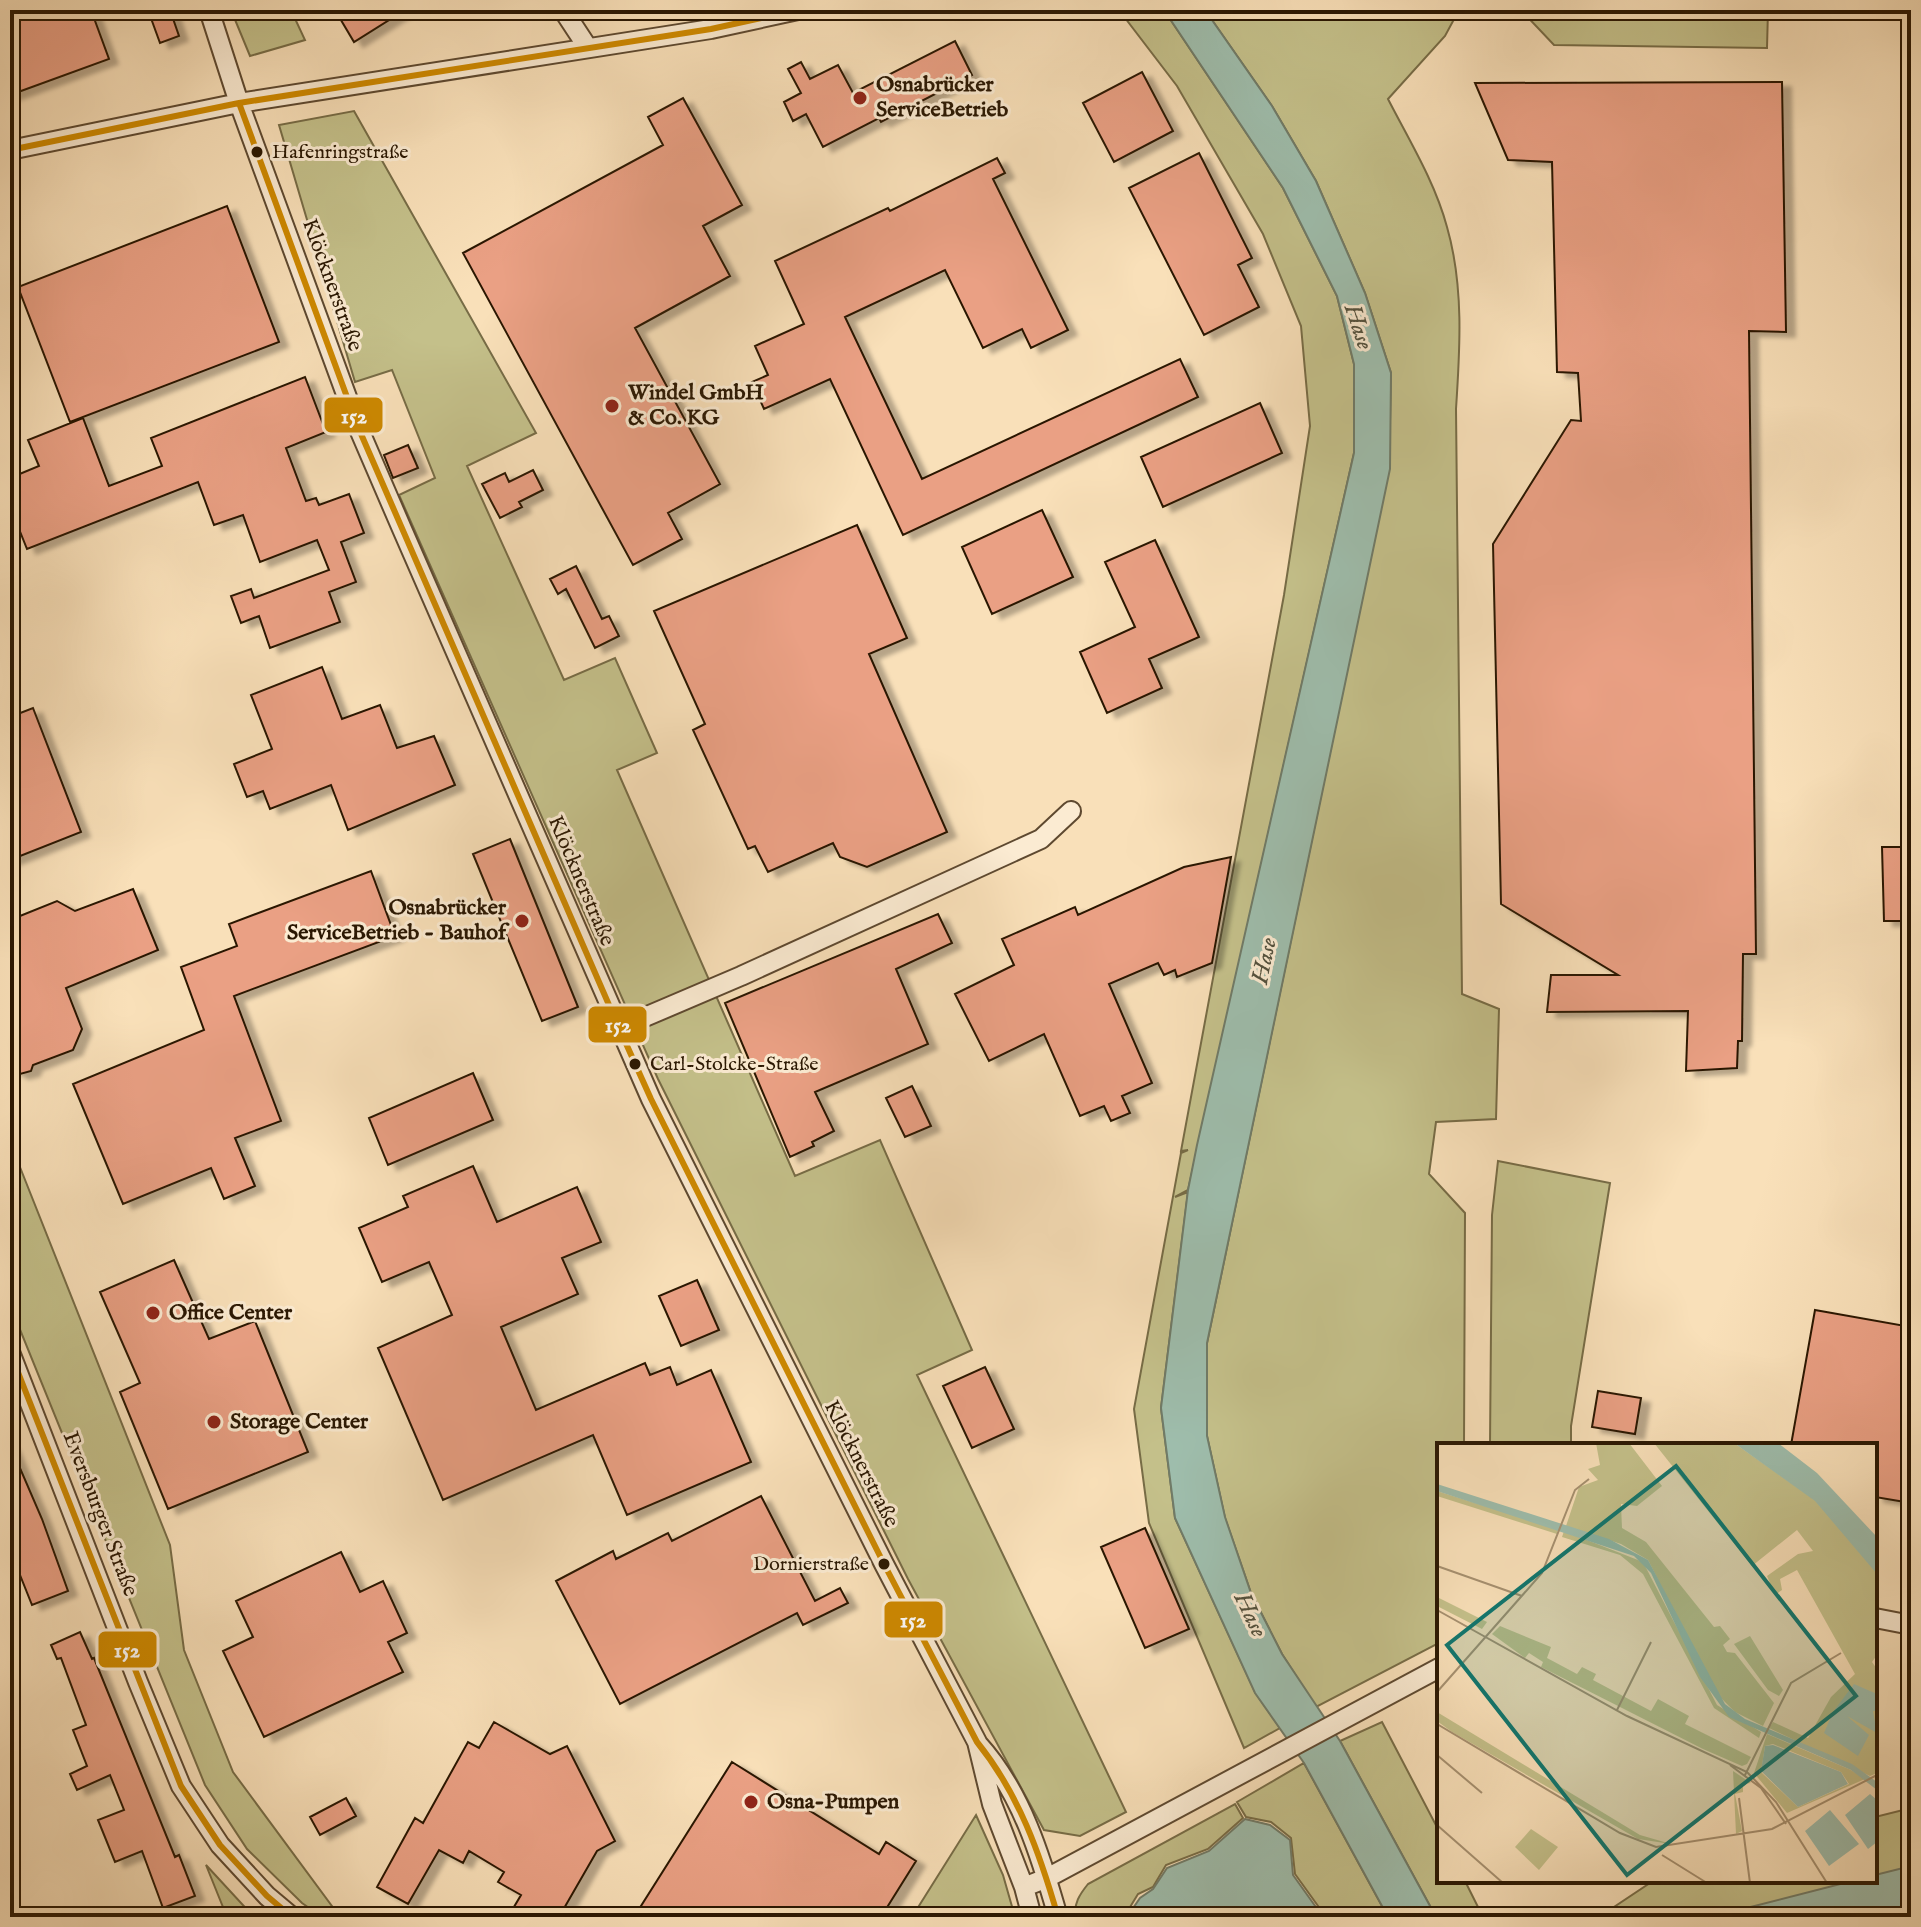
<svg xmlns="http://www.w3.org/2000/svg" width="1921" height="1927" font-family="'IM FELL English',serif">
  <defs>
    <filter id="shadow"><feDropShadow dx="9" dy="5" stdDeviation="2" flood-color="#0004"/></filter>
  </defs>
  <rect width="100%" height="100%" fill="#f9e0b9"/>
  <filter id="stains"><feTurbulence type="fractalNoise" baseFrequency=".0025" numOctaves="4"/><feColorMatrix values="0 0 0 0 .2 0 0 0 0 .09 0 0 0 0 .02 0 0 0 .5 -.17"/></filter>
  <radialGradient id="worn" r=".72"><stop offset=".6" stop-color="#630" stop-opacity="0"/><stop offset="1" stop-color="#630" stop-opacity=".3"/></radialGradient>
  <path fill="#c4c08a" stroke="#776c46" stroke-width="2" d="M231 10H291L305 40 250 56Z
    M1119 10H1164L1283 188 1337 296 1354 364V453L1188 1190 1175 1197 1188 1192 1161 1408 1175 1518 1255 1692 1280 1728 1244 1748 1149 1523 1134 1409 1181 1153 1188 1150 1181 1151 1284 595 1310 426 1301 326 1263 234 1177 86Z
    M1205 10H1459L1445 36 1388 99C1409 140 1435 182 1447 227 1464 286 1460 349 1456 409L1462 994 1499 1009 1496 1119 1436 1122 1429 1174 1465 1213 1464 1445H1439V1643L1316 1707 1282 1654 1251 1593 1225 1518 1207 1436V1343L1389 469 1391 373 1365 293 1316 181 1272 106Z
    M1521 10H1768L1767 48 1554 45Z
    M1901 10H1911V827H1905Z
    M354 111 536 433 467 466 564 680 615 658 657 753 617 770 795 1176 880 1140 972 1350 917 1375 1126 1812 1080 1836 1044 1830 908 1579 658 1079 399 495 435 478 392 370 355 382 279 125Z
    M10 1142 170 1545 184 1650 233 1772 340 1917H322L302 1903 247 1849 205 1785 10 1305Z
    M1498 1161 1610 1183 1571 1426V1445H1490L1492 1215Z
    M1382 1722 1439 1831V1881H1465L1483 1917H1436L1340 1741Z
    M1304 1763 1388 1917H1326L1295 1874 1291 1838 1271 1822 1246 1817 1237 1802Z
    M1235 1804 1243 1818 1208 1849 1166 1865 1153 1887 1138 1894 1124 1917H1076C1073 1904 1080 1894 1088 1884Z
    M1911 1808V1917H1599L1653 1881H1875V1817Z
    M976 1815 1003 1875 1015 1917H912Z
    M206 1865 254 1917H227Z"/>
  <path fill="#9ebdac" stroke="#707b68" stroke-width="2" d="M1164 10H1205L1272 106 1316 181 1365 293 1391 373 1390 469 1207 1343V1436L1225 1517 1251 1593 1282 1654 1340 1741 1436 1917H1388L1304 1763 1255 1693 1175 1518 1161 1408 1188 1190 1197 1145 1354 453V364L1337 296 1283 188Z
    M1245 1819 1270 1825 1290 1840 1293 1875 1323 1917H1127L1140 1898 1153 1889 1167 1868 1209 1851Z
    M1911 1866V1917H1726L1735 1911 1852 1881H1875V1875Z"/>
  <path fill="#eaa084" stroke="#2a1702" stroke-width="2" filter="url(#shadow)" d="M10 10H91L109 59 10 95Z
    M148 10H170L179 36 160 43Z
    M335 10H405L354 42Z
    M955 41 972 75 881 122 879 118 823 147 806 114 793 121 784 102 801 93 788 69 801 62 810 79 838 65 853 93Z
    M1142 72 1173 131 1114 162 1083 103Z
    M1782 82 1786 332 1749 331 1756 954H1743L1742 1041H1738L1737 1068 1686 1071 1688 1011 1547 1012 1551 975H1618L1501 904 1493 544 1571 420 1581 421 1578 373 1557 372 1552 162 1508 160 1475 83Z
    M683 98 742 205 703 226 730 276 635 328 720 484 668 513 682 539 633 565 463 253 663 145 648 117Z
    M1199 153 1252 258 1238 265 1259 307 1204 335 1129 188Z
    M997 158 1005 173 993 179 1068 330 1031 348 1022 329 983 348 945 270 845 317 922 479 1180 359 1198 397 903 535 830 379 764 409 752 382 768 375 755 346 804 324 775 261 888 208 890 211Z
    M227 206 279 342 70 422 18 287Z
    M305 377 326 432 286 448 306 501 316 498 319 505 349 494 364 533 341 542 356 582 329 592 340 622 270 648 259 616 241 623 231 596 251 589 254 598 329 570 317 540 260 562 243 515 214 525 198 482 27 549 17 524 10 527V478L39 466 28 440 83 418 109 486 162 466 151 438Z
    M1260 403 1282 453 1163 507 1141 457Z
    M408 445 418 468 393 478 384 455Z
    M533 470 543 490 519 502 522 507 500 518 482 484 505 473 509 482Z
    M1042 510 1073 577 992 614 962 547Z
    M857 525 907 638 869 654 947 832 867 867 840 857 833 843 768 872 755 846 748 849 693 730 705 724 654 611Z
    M1155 540 1199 637 1149 659 1162 688 1107 713 1080 652 1135 627 1105 562Z
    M576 566 602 619 609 616 619 636 595 648 566 589 558 594 550 579Z
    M322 667 342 719 380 705 397 748 434 736 455 785 348 830 331 785 270 809 263 791 247 797 234 764 272 749 251 695Z
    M33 708 81 832 10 860V717Z
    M510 839 578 1007 542 1021 473 854Z
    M1882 847H1911V921H1884Z
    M1231 857 1212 963 1177 977 1175 970 1164 975 1158 963 1109 984 1152 1083 1122 1096 1130 1113 1111 1121 1104 1106 1080 1116 1044 1034 989 1061 955 994 1014 965 1002 939 1075 907 1078 915 1184 867Z
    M371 871 395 936 234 996 281 1121 235 1138 255 1186 224 1199 211 1168 123 1204 73 1084 204 1030 181 967 237 946 229 924Z
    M133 889 158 950 66 988 82 1029 73 1050 33 1065 31 1071 20 1074 10 1068V920L57 901 75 911Z
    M938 914 952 943 896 969 928 1044 815 1092 834 1131 812 1142 814 1146 790 1157 725 1003Z
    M473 1073 493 1120 388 1165 369 1118Z
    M912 1086 931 1126 905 1137 886 1098Z
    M473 1166 497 1222 577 1187 601 1242 562 1258 578 1294 501 1327 536 1410 645 1363 650 1375 670 1367 677 1385 711 1370 751 1462 627 1515 593 1435 443 1500 378 1348 452 1315 429 1262 382 1282 359 1228 408 1207 403 1196Z
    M174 1260 209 1339 255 1321 308 1452 168 1509 120 1392 140 1383 100 1292Z
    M697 1280 719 1330 681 1346 659 1296Z
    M1815 1310 1911 1327V1503L1875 1497V1445H1791Z
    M985 1367 1014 1429 972 1448 943 1386Z
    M1598 1391 1641 1398 1635 1434 1592 1427Z
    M10 1445 42 1519 68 1591 32 1605 10 1550Z
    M761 1496 815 1601 840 1588 848 1603 803 1625 797 1613 620 1704 556 1581 613 1551 616 1559 668 1533 672 1541Z
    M1145 1528 1189 1629 1145 1648 1101 1547Z
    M341 1552 360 1592 383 1581 407 1633 388 1642 403 1672 264 1737 223 1651 253 1637 236 1601Z
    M80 1632 92 1659 94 1658 175 1857 179 1855 195 1896 163 1908 142 1851 115 1862 98 1820 124 1810 110 1775 77 1790 70 1774 87 1766 73 1730 86 1725 61 1658 57 1659 51 1645Z
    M494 1722 550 1754 567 1746 615 1841 597 1851 559 1917H508L521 1895 498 1882 504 1872 469 1851 463 1863 439 1850 408 1904 377 1887 415 1818 423 1823 468 1742 479 1748Z
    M732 1762 879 1854 886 1842 916 1861 881 1917H659L641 1906Z
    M346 1798 356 1816 320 1835 310 1817Z"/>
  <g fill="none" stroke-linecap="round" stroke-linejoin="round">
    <g stroke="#5e4930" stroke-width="22">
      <path id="minor" d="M209 10 239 103 358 427 402 529 651 1099 884 1564 977 1742 992 1804 1024 1887 1032 1917
        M563 10 588 48
        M10 150 239 103 711 29 798 10
        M619 1028 741 976 1041 839 1071 811
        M10 1352 138 1682 181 1786 220 1845 267 1896 292 1917
        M1875 1618 1911 1625
        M978 1744C1021 1791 1041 1857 1058 1917
        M1024 1887 1047 1878 1439 1668"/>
    </g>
    <use href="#minor" stroke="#fbebd2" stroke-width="18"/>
    <g stroke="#fbebd2" stroke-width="12">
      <path id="bus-1" d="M239 103 358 427 619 1028 651 1099 884 1564 977 1742C1019 1794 1040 1854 1058 1917
        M10 150 239 103 711 29 798 10
        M10 1352 181 1786 220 1845 267 1896 292 1917"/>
    </g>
    <use href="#bus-1" stroke="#ce8900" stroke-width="6"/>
  </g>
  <g fill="#8f2418" stroke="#fbebd2" stroke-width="3">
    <circle cx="860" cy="98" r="8"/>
    <circle cx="612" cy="406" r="8"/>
    <circle cx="522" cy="921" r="8"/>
    <circle cx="153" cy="1313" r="8"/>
    <circle cx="214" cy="1422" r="8"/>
    <circle cx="751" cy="1802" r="8"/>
  </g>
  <g fill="#2a1702" stroke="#fbebd2" stroke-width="3">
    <circle cx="257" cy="152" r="7"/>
    <circle cx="635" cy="1064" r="7"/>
    <circle cx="884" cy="1564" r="7"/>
  </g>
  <g text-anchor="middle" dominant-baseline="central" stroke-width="6" stroke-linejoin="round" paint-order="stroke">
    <g font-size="20" fill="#2a1702" stroke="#fbebd2" text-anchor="start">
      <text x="272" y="152">Hafenringstraße</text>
      <text x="650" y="1064">Carl-Stolcke-Straße</text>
      <text x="869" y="1564" text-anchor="end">Dornierstraße</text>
    </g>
    <g font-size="22" font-weight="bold" fill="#2a1702" stroke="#fbebd2" text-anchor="start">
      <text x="876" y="85">Osnabrücker<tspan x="876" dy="25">ServiceBetrieb</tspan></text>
      <text x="628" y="393">Windel GmbH<tspan x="628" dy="25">&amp; Co. KG</tspan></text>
      <text x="506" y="908" text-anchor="end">Osnabrücker<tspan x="506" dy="25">ServiceBetrieb - Bauhof</tspan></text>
      <text x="169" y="1313">Office Center</text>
      <text x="230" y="1422">Storage Center</text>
      <text x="767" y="1802">Osna-Pumpen</text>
    </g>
    <g font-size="22" fill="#2a1702" stroke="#fbebd2">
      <text transform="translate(332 285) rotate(70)">Klöcknerstraße</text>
      <text transform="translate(581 881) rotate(67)">Klöcknerstraße</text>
      <text transform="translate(861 1464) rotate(63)">Klöcknerstraße</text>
      <text transform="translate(100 1514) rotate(69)">Eversburger Straße</text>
    </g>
    <g font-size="24" font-style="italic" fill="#53513e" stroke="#fbebd2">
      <text transform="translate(1358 327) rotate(72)">Hase</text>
      <text transform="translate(1265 961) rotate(-78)">Hase</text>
      <text transform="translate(1250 1615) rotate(65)">Hase</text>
    </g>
  </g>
  <g transform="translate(1437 1443)">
    <rect width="440" height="440" fill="#f9e0b9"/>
    <path d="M159 0H192L225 43 200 63 184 61 185 85 209 99 277 184 283 183 293 196 286 202 290 209 298 210 337 260 326 283 298 269 279 250 211 117 184 101 129 83 142 44 161 37 151 26 163 22ZM217 0H297L378 57 433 120 440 131V212L435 219 440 226V330L433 333 332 285 336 279 371 295 394 254 418 231 360 127 343 136 345 147 338 152 330 133 361 111 376 108 360 87 315 123ZM0 48 121 86 120 91 0 53ZM127 88 206 119 280 262 324 289 322 295 277 265 206 131 183 112 125 94ZM0 154 50 179 45 186 0 163ZM63 183 114 204 110 215 140 231 145 224 159 231 156 237 214 268 221 256 252 273 248 281 314 314 310 321 305 323 266 306 104 224 106 219 92 210 88 215 55 191ZM313 193 346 247 342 253 331 247 297 201ZM0 269 203 392 234 401 201 396 15 289 0 278ZM330 291 414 327 428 336 350 370 317 330ZM336 301 404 329 412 341 361 364 324 329 328 303ZM296 328 314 340 306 341V349L298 351 305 388 299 391ZM94 386 121 404 102 427 78 404Z" fill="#c4c08a" fill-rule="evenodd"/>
    <path d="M297 0H341L380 30 440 94V131L378 58ZM0 41 172 96 211 117 288 261 308 276 415 321 440 339V347L414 327 292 274 263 234 214 130 197 113 0 48ZM417 241 440 251V268H436L440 290 410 273 432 292 421 313 387 290 396 269ZM336 302 404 329 411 341 361 364 324 328 328 303ZM433 351 440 357V399L431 406 408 372ZM393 367 422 401 392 423 368 388Z" fill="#9ebdac"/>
    <path fill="none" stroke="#a69070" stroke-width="2" d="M0 123 85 153M0 167 190 273 310 329 339 359 390 440M0 249 105 130 138 47 152 36M180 267 214 199M0 281 183 390 219 404 335 386 440 332M0 312 45 350M293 322 324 345 349 381M308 332 354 240 404 210M302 355 313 440M0 382 66 440M225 412 270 440"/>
    <path fill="#0f766e" fill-opacity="0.15" stroke="#0f766e" stroke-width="4" d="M239 23 419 253 190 432 10 202Z"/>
    <rect width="440" height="440" fill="none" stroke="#2a1702" stroke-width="4"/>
  </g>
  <g stroke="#fbebd2" stroke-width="3">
    <rect x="323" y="396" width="61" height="38" rx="8" fill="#ce8900"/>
    <rect x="587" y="1005" width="61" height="39" rx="8" fill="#ce8900"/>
    <rect x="883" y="1600" width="61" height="39" rx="8" fill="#ce8900"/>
    <rect x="97" y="1630" width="61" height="39" rx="8" fill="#ce8900"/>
  </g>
  <g font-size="22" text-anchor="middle" font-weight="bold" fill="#fff">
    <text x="354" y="423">152</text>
    <text x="618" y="1032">152</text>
    <text x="913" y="1627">152</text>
    <text x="127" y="1657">152</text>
  </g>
  <rect width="1921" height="1927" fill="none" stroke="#f9e0b9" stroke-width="40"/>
  <rect x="12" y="12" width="1897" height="1903" fill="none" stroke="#2a1702" stroke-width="4"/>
  <rect x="20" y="20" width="1881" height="1887" fill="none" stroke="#2a1702" stroke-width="2"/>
  <rect width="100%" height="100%" filter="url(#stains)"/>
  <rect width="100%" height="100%" fill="url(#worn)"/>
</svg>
